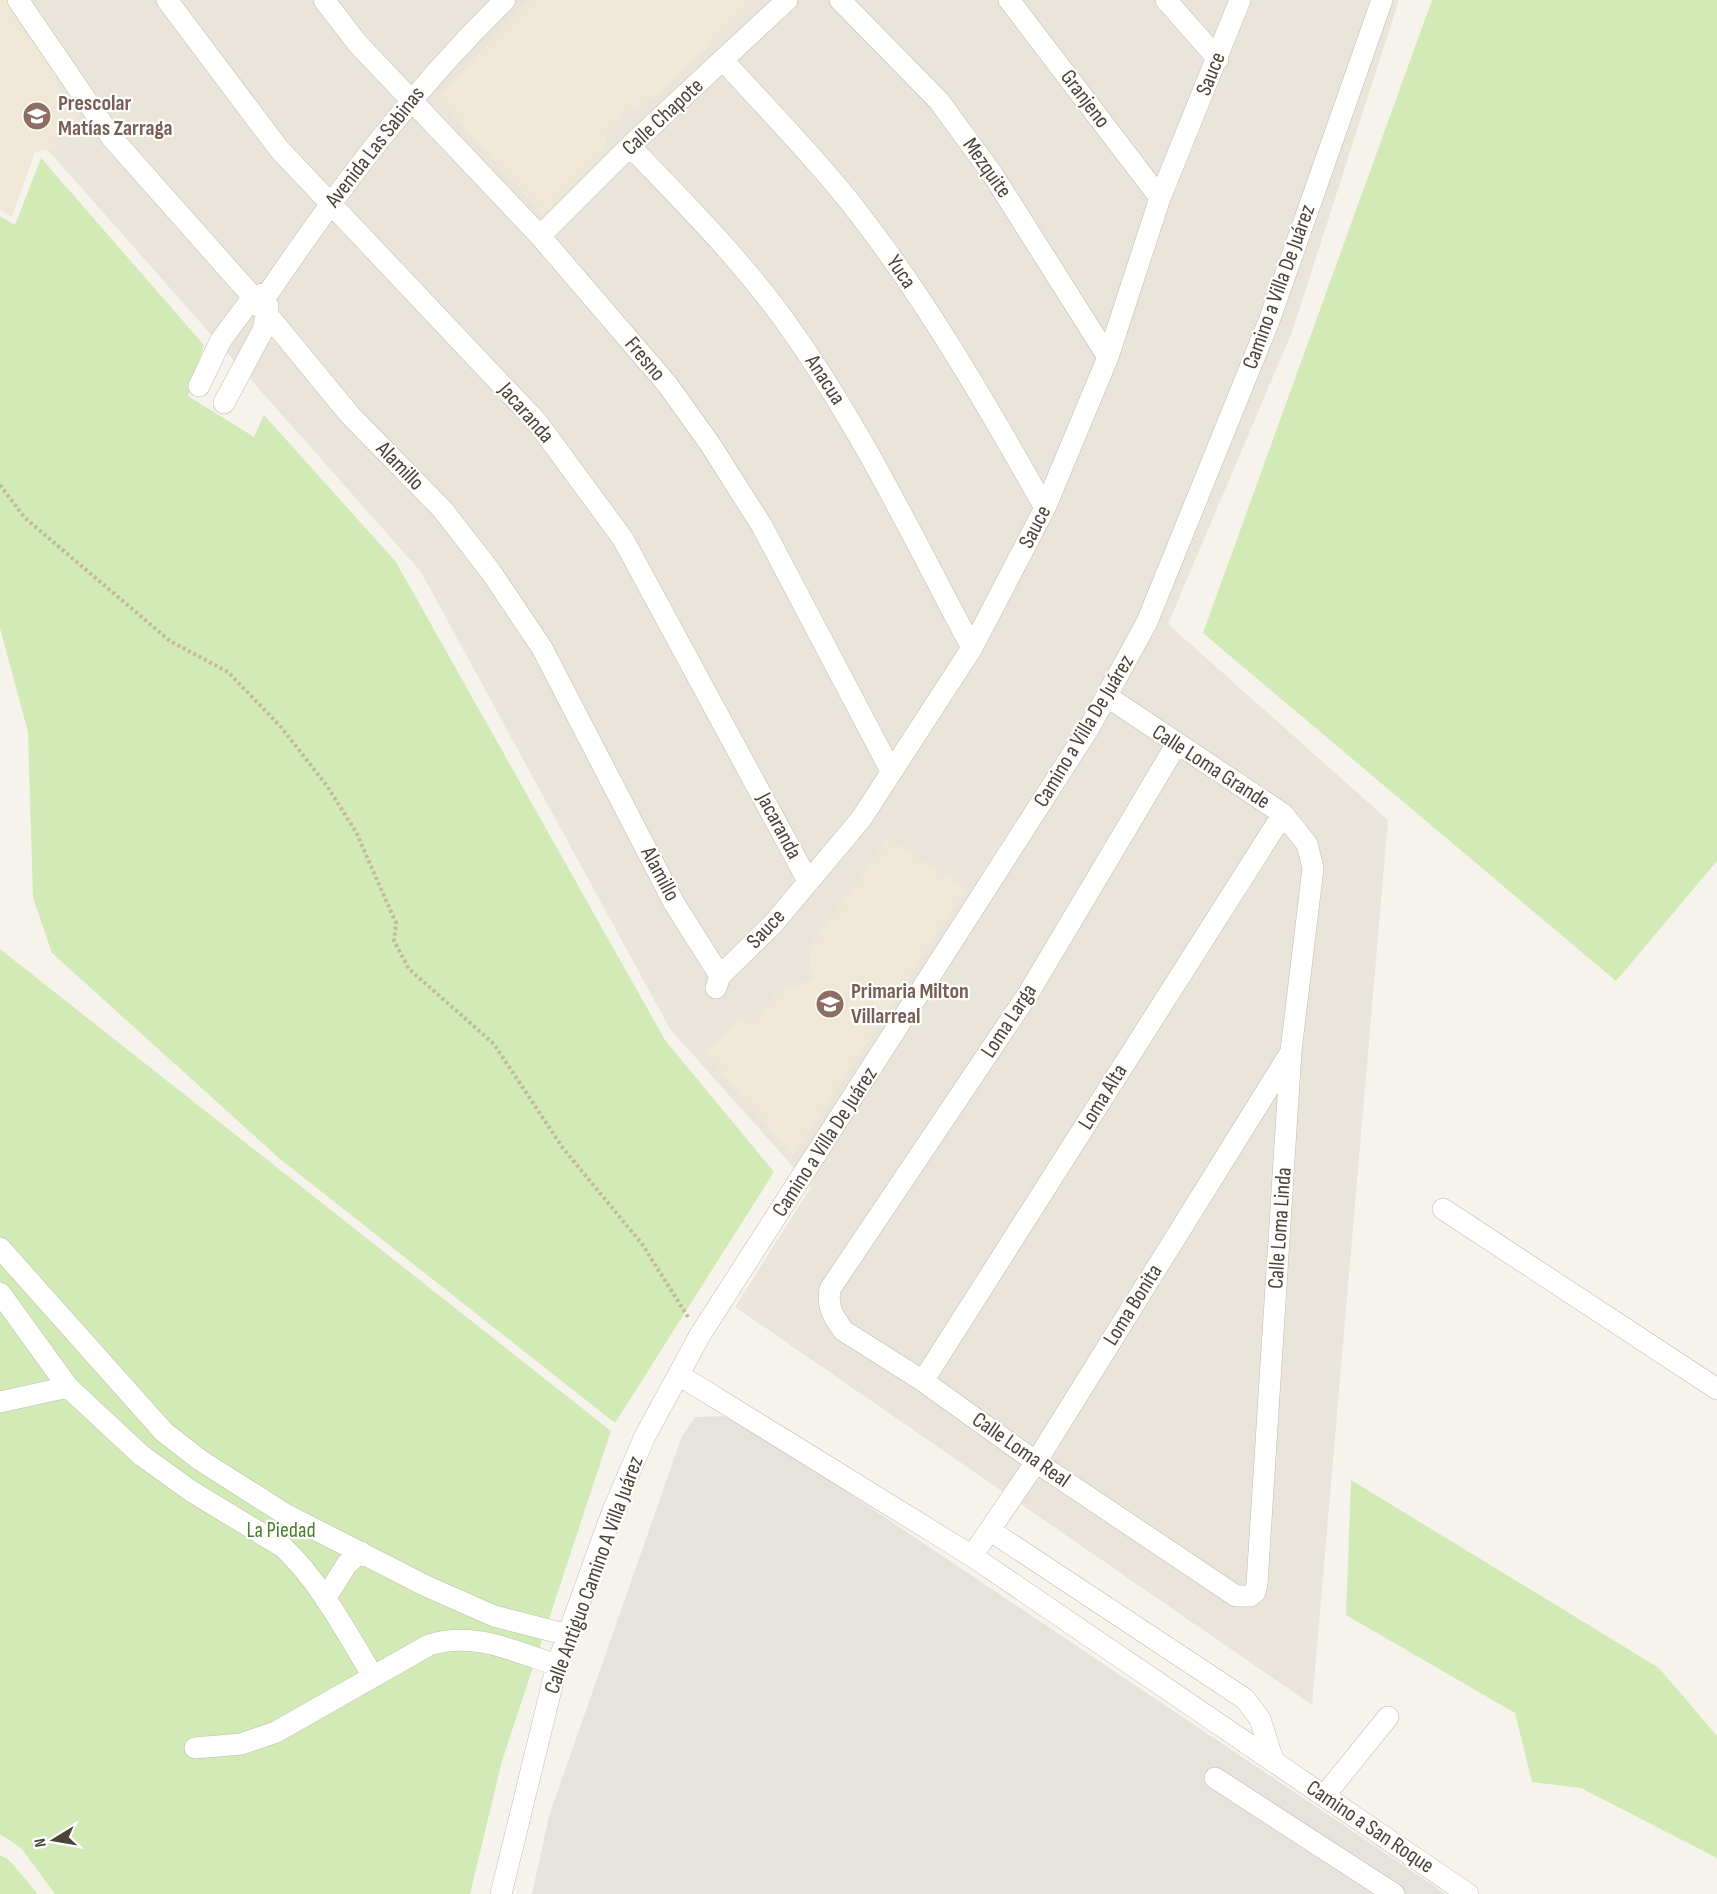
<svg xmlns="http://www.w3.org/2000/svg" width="1717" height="1894" font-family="'Sofia Sans Condensed',sans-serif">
  <rect width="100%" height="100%" fill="#f6f3ec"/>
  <path fill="#eae5da" d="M0 0H1399L1292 332 1168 624 1388 820 1312 1705 735 1307 811 1187 670 1029 421 572 24 123Z"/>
  <path fill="#e6e2dd" d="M734 1416 1446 1894H532L549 1816 682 1436 695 1417Z"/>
  <path fill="#efe8d6" d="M0 0H7L55 70 62 102 87 129 55 136 57 148 35 152 12 217 0 210Z
    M530 0H757L654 98 625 113 608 133 602 154 544 216 438 98Z
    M889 838 967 889 793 1157 706 1054 739 1019 760 1015 776 993 813 979 809 962 811 945Z"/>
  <path fill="#d2eab5" d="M1432 0H1717V861L1616 981 1203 633Z
    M41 158 204 345 188 396 254 437 264 415 396 562 665 1040 774 1172 615 1423 280 1159 52 953 33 898 28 732 0 628V216L15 225Z
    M0 949 611 1431 502 1761 470 1894H55L21 1848 0 1834Z
    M1351 1480 1659 1668 1717 1736V1858L1581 1788 1532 1782 1515 1713 1346 1615Z
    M0 1855 9 1860 38 1894H0Z"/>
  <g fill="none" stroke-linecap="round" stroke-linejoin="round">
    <g stroke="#c2bbae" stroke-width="22">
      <path id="minor" d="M18 0 112 138 253 297 350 415 443 510 491 572 542 648 674 903 720 976
        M167 0 279 149 537 422 623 539 808 881
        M324 0 358 44 540 236 667 384 710 444 762 526 891 771
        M840 0 939 101 993 175 1108 357
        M1009 0 1160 198
        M1166 0 1218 59
        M723 60C766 108 813 155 853 206 926 299 987 405 1045 508
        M630 146C687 206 745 263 792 331 862 430 915 541 972 648
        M540 236 630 146 787 0
        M199 386 221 340 253 297 269 292C341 186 413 90 505 0
        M224 403 263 330 268 306
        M1108 697 1283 814 1307 844 1313 868 1291 1051 1257 1584 1255 1592 1250 1596H1236L1036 1462 923 1381 844 1331C833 1317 827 1307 830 1289L1028 994 1176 745
        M716 988 720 976 773 924 861 819 972 648 1045 508 1108 357 1160 198 1240 0
        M1443 1209 1717 1389
        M0 1248 164 1432 200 1460 285 1514 426 1586 494 1616 568 1635
        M0 1293 68 1387 141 1455 191 1491 283 1547C321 1583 346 1632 373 1676
        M679 1375 972 1556 1468 1894
        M923 1381 1283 814
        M0 1402 68 1387
        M991 1531 1245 1699 1260 1719 1273 1760
        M972 1556 1036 1462 1289 1055
        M325 1599 347 1564 361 1552
        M195 1748 241 1744 276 1732 429 1645C474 1631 513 1651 557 1665
        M1215 1778 1394 1894
        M1325 1795 1388 1717
        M501 1894 557 1665 612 1513 645 1436 700 1335 1089 728 1147 622 1269 321 1382 0"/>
    </g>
    <path stroke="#c4b79f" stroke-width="4" stroke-dasharray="3 3" stroke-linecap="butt" d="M0 485 25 518 170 641 228 672 281 727 327 786 356 832 396 923 394 941 409 969 494 1044 562 1147 642 1244 688 1317"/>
    <use href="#minor" stroke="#fff" stroke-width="21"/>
  </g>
  <defs>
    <g id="school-disc" transform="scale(1.5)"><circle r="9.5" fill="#8d6e63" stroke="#fff"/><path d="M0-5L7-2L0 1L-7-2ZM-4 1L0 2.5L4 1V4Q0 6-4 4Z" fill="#fff"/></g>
  </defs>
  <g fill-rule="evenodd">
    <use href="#school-disc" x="37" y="116"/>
    <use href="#school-disc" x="830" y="1004"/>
  </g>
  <g text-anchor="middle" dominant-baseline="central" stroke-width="4.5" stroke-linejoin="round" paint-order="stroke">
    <g font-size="22" fill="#4b4439" stroke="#fff">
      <text transform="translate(1211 74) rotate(-68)">Sauce</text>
      <text transform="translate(1085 99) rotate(53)">Granjeno</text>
      <text transform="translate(663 117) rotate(-43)">Calle Chapote</text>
      <text transform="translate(375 147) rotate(-52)">Avenida Las Sabinas</text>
      <text transform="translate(987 168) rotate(55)">Mezquite</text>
      <text transform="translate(901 272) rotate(56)">Yuca</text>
      <text transform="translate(1279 287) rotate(-70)">Camino a Villa De Juárez</text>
      <text transform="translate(645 359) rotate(50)">Fresno</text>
      <text transform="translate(825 380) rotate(57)">Anacua</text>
      <text transform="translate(526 413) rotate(49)">Jacaranda</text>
      <text transform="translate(400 466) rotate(46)">Alamillo</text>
      <text transform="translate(1035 527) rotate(-63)">Sauce</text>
      <text transform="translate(1084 731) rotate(-59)">Camino a Villa De Juárez</text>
      <text transform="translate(1211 767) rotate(33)">Calle Loma Grande</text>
      <text transform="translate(779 826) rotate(62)">Jacaranda</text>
      <text transform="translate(660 874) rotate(62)">Alamillo</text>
      <text transform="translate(766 929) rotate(-47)">Sauce</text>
      <text transform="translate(1009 1021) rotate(-57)">Loma Larga</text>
      <text transform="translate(1103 1097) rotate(-58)">Loma Alta</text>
      <text transform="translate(825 1142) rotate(-57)">Camino a Villa De Juárez</text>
      <text transform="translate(1280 1228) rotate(-86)">Calle Loma Linda</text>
      <text transform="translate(1133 1305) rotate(-58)">Loma Bonita</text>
      <text transform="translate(1021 1450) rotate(35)">Calle Loma Real</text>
      <text transform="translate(594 1575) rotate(-70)">Calle Antiguo Camino A Villa Juárez</text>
      <text transform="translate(1370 1827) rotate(34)">Camino a San Roque</text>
    </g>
    <g font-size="22" font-weight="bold" fill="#785e54" stroke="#fff" text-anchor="start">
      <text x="58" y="103">Prescolar<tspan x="58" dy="25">Matías Zarraga</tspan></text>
      <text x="851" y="991">Primaria Milton<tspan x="851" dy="25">Villarreal</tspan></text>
    </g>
    <g font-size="22" fill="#4a7f2a" stroke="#fff">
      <text x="281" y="1530">La Piedad</text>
    </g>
  </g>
  <g transform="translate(54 1840) rotate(259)" stroke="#ffffff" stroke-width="4.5" paint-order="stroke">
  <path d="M0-4.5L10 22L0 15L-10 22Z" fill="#4b4439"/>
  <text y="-9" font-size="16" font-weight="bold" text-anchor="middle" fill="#4b4439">N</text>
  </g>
</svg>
